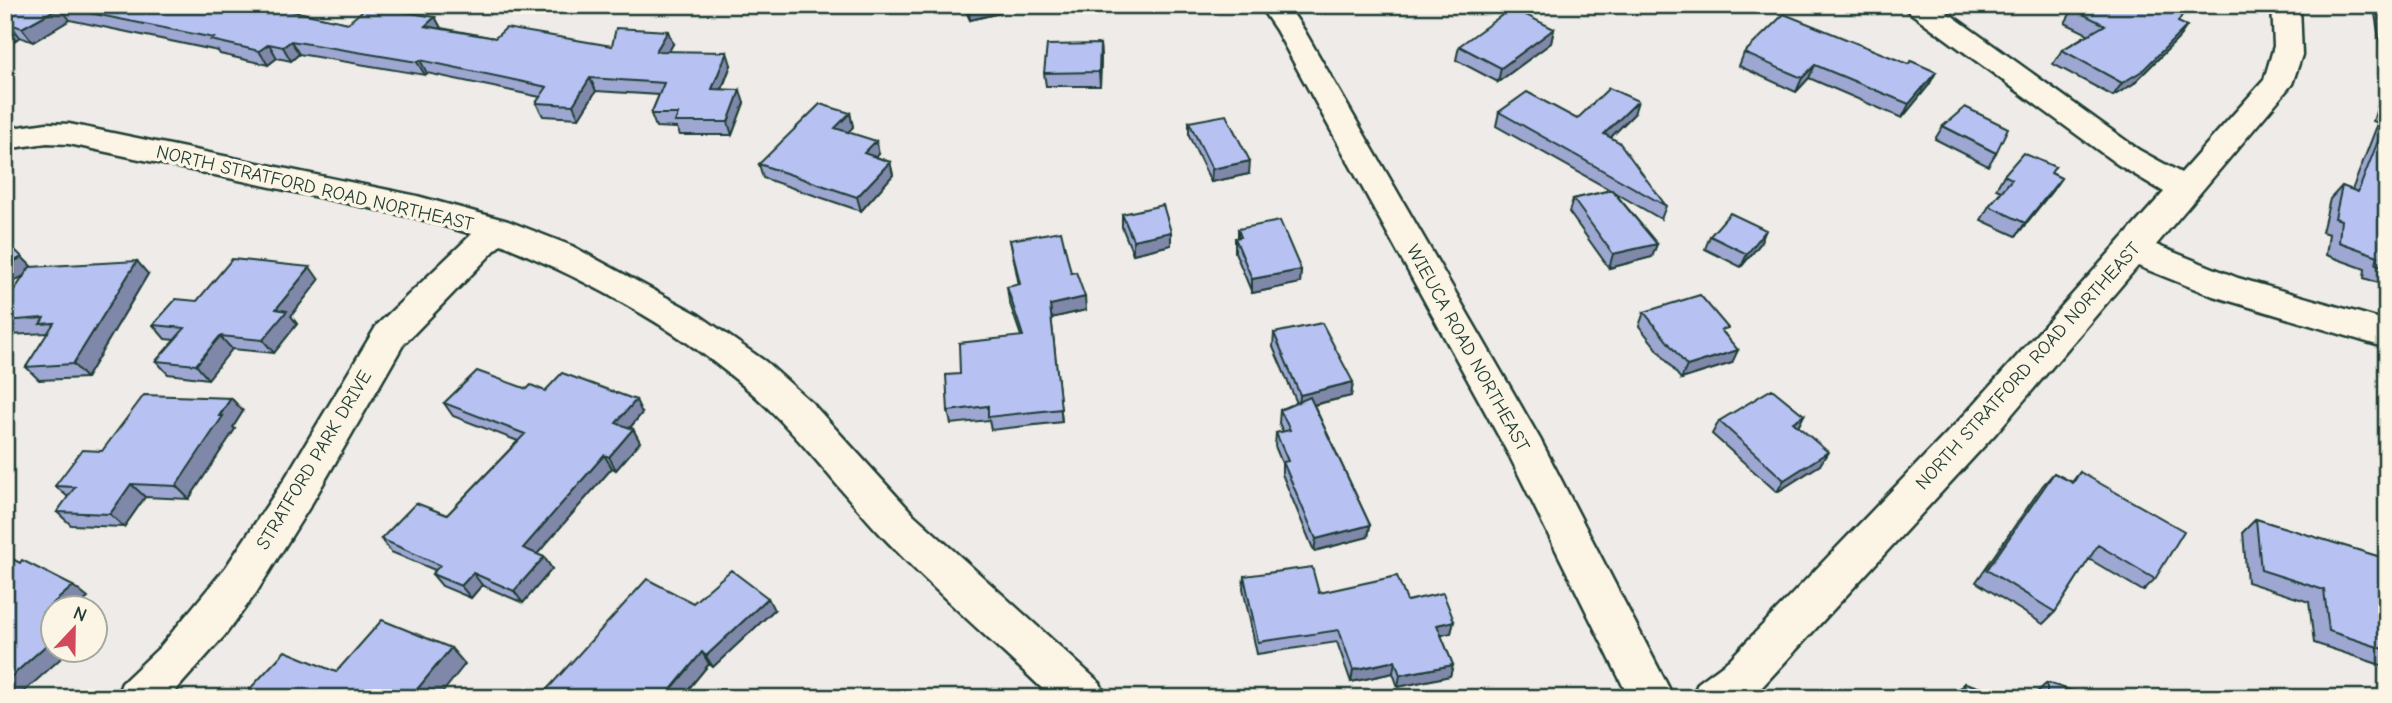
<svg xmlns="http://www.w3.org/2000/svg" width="2392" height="703" font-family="'Comic Neue',sans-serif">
  <rect width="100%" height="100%" fill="#eeebe8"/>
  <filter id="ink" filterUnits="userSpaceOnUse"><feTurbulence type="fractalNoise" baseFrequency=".0143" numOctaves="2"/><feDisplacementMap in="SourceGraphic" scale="14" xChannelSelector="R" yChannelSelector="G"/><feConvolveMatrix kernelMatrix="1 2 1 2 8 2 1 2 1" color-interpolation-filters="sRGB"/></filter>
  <g filter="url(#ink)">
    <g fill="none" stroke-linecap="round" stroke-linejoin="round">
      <g stroke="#1f3d34" stroke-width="5">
        <path id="minor" d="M1259 5H1287L1304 30 1540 439 1674 698H1629L1510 457 1276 30Z
          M1904 5H1937L2139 150 2181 173 2264 80 2274 46 2272 5H2300L2302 55 2292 84 2156 245 2238 278 2387 321V348L2213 296 2138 266 1996 433 1761 688 1749 698H1692L1698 683 1729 660 1968 411 2164 192 2117 164 1908 11Z
          M47 123 69 124 417 196 508 221 572 246 699 315 766 362 812 403 913 514 1100 683 1106 698H1052C996 644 936 593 883 537 835 486 794 427 739 382 670 324 585 279 501 244L403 345 312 503 256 593 225 635 169 698H116L122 683 160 647 226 567 284 480 377 325 472 234 417 218 69 144 47 143 5 149V129Z"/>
      </g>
      <use href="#minor" fill="#fcf5e5" fill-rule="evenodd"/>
    </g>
    <path fill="#9da7d1" stroke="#1f3d34" stroke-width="2" d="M5 5H264L348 23 435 17 441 28 495 38 612 46 673 44 669 51 731 65 722 90 744 103 732 135H680L677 128 656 127 651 114 659 95 596 91 579 118 543 116 536 103 540 97 427 73 425 75 299 54 291 61 277 58 268 65 220 54 218 51 70 20 33 42 20 37 11 43 5 41Z
      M963 5H1000V13L970 20Z
      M2377 5H2387V286L2364 278 2365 269 2326 255 2329 234 2322 232 2330 199 2342 186 2352 190 2378 123 2373 121 2386 80 2374 8Z
      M2073 9 2178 22V39L2133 84 2113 96 2053 64 2062 50 2088 34 2065 23Z
      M1554 29 1551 43 1498 82 1456 60 1459 46Z
      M1100 44 1101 58 1100 86H1046L1044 73Z
      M1744 53 1908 64 1936 72 1929 85 1902 118 1809 78 1796 92 1739 66Z
      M1499 112 1577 119 1634 114 1611 137 1666 206 1661 219 1614 192 1657 244 1652 257 1609 268 1569 212 1573 199 1610 190 1496 126Z
      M850 113 853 127 848 132 879 154 876 157 890 162 893 175 861 211 763 178 759 164Z
      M1189 122 1249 174 1211 182 1189 136Z
      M1943 126 1996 153 1988 166 1935 139Z
      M2055 167 2051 173 2061 178 2052 191 2016 236 1981 220 1989 206 2001 191 1996 189 2004 175Z
      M1122 214 1171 232V245L1133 254 1122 227Z
      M1238 229 1301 270 1300 283 1252 293 1235 252V238H1238Z
      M1710 236 1760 244 1741 267 1705 249Z
      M1010 240 1071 273 1086 310 1051 318 1062 422 991 430 989 420 951 424 948 411 960 374 1021 336 1009 301 1007 287 1019 285Z
      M32 267 148 274 86 378 39 380 26 367 48 333 7 335 5 334V304L24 276Z
      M319 280 291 316 297 324 274 353 232 349 208 379 168 374 156 361 175 340 165 339 153 325 197 301Z
      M1644 312 1725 334 1732 363 1681 379 1639 326Z
      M1274 333 1353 382 1351 396 1314 405 1370 525 1368 537 1314 551 1282 474V463L1275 446 1276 433 1283 432 1279 423 1280 410 1297 403 1273 347Z
      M545 391 642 413 630 428 633 429 640 442 616 470 612 468 537 554 544 557 552 569 523 603 482 585 471 598 442 586 432 574 435 570 391 552 381 539 447 515 518 441 453 416 444 403Z
      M231 398 243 411 233 427 235 429 189 499 145 497 124 527 71 525 57 512 68 497 55 486 102 451Z
      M1804 415 1798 427 1820 465 1777 492 1712 434 1719 421Z
      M2080 472 2155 579 2143 591 2089 559 2055 612 2043 624 1976 582 2043 485 2054 473 2072 482Z
      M2256 519 2387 559V667L2314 643 2309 602 2247 582 2243 532Z
      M1244 576 1319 593 1454 621 1451 633 1441 635 1453 665 1450 676 1398 687 1393 673 1351 682 1337 642 1257 654 1243 588Z
      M693 603 774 610 713 667 709 664 681 698H539Z
      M1965 683 2012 698H1951Z
      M2047 683 2091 698H2035V694Z"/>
    <path fill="#8088aa" stroke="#1f3d34" stroke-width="2" d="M972 5H1000V13L970 20 968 6Z
      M60 7 70 20 33 42 22 28Z
      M435 17 442 30 425 26Z
      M10 24 20 37 11 43 5 36V26Z
      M2187 26 2178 39 2133 84 2113 96 2122 83Z
      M1554 29 1551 43 1498 82 1501 68Z
      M668 31 673 44 661 65 656 51Z
      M291 41 299 54 291 61 283 47Z
      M269 44 277 58 268 65 259 51Z
      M1100 44 1101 58 1100 86 1099 72Z
      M727 52 731 65 716 103 712 89Z
      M420 60 427 73 425 75 417 62Z
      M1815 65 1809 78 1796 92 1802 78Z
      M1936 72 1929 85 1902 118 1909 104Z
      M590 78 596 91 579 118 573 105Z
      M740 90 744 103 732 135 728 122Z
      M1638 101 1634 114 1600 148 1604 134Z
      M850 113 853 127 839 142 835 128Z
      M876 141 879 154 867 167 864 153Z
      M1250 161 1249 174 1211 182 1212 169Z
      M890 162 893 175 861 211 857 197Z
      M2061 178 2052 191 2016 236 2025 223Z
      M1766 230 1760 244 1741 267 1747 254Z
      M1171 232V245L1133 254V240Z
      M1657 244 1652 257 1609 268 1613 254Z
      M22 257 35 270 5 286V266Z
      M137 261 148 274 86 378 73 364Z
      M310 267 319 280 291 316 297 324 274 353 263 340 276 309Z
      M1301 270 1300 283 1252 293V279Z
      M1085 297 1086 310 1051 318 1062 422 1050 305Z
      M220 336 232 349 208 379 196 365Z
      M1738 350 1732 363 1681 379 1687 366Z
      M1353 382 1351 396 1299 408 1300 395Z
      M231 398 243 411 233 427 235 429 189 499 176 486Z
      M636 400 642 413 623 436 616 423Z
      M1804 415 1797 429 1793 422Z
      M633 429 640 442 616 470 609 457Z
      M1828 452 1820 465 1777 492 1784 480Z
      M604 455 612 468 532 560 523 548Z
      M131 484 145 497 124 527 110 514Z
      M1370 525 1368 537 1314 551 1316 539Z
      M544 557 552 569 523 603 514 591Z
      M473 573 482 585 471 598 461 586Z
      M73 586 88 598 76 608H52V619L43 612Z
      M768 598 774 610 713 667 706 656Z
      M1454 621 1451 633 1434 637 1437 625Z
      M52 640V650H70L17 698H5V682Z
      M451 648 465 664 438 698H410Z
      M702 652 709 664 681 698H664Z
      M1395 661 1393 673 1351 682 1353 670Z
      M1453 665 1450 676 1398 687 1400 675Z"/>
    <path fill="#b7c2f3" stroke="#1f3d34" stroke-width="2" d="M5 5H264L348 23 368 6 435 17 425 26 495 38 506 28 612 46 616 28 668 31 656 51 727 52 712 89 740 90 728 122H675L678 114H651L664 83 590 78 573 105 536 103 547 87 420 60 417 62 291 41 283 47 269 44 259 51 211 40 214 38 60 7 22 28 10 24 5 26Z
      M2078 5H2188L2178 22 2187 26 2142 71 2122 83 2062 50 2105 25 2073 9Z
      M1512 8 1554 29 1501 68 1459 46Z
      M1784 14 1908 64 1911 61 1936 72 1909 104 1815 65 1802 78 1744 53Z
      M1100 44 1099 72 1044 73 1047 45Z
      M1609 88 1638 101 1604 134 1619 142 1666 206 1499 112 1527 92 1577 119Z
      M820 104 850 113 835 128 876 141 864 153 890 162 857 197 759 164Z
      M1965 107 2008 128 1996 153 1943 126Z
      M1226 115 1250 161 1212 169 1189 122Z
      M2387 118V268L2376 264 2378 256 2339 242 2341 220 2335 218 2342 186 2358 192Z
      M2023 153 2055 167 2051 173 2061 178 2025 223 1989 206 2012 179 2004 175Z
      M1612 190 1657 244 1613 254 1573 199Z
      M1163 205 1171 232 1133 240 1122 214Z
      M1730 213 1766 230 1747 254 1710 236Z
      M1280 221 1301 270 1252 279 1235 238 1241 237 1238 229Z
      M1061 231 1071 273 1076 272 1085 297 1050 305 1061 409 988 417V406L948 411 946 375 960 374 959 343 1023 336 1007 287 1020 284 1010 240Z
      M5 240 22 257 5 266Z
      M232 259 310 267 276 309 287 311 263 340 220 336 196 365 156 361 185 328 153 325 176 299 197 301Z
      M137 261 73 364 26 367 54 323 40 324 44 318 5 321V304L30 267Z
      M1700 295 1728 328 1721 330 1738 350 1687 366 1644 312Z
      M1322 323 1353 382 1300 395 1274 333Z
      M477 371 527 389 531 385 545 391 562 373 636 400 616 423 633 429 609 457 604 455 523 548 544 557 514 591 473 573 461 586 432 574 440 565 381 539 416 503 447 515 525 434 444 403Z
      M1772 389 1804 415 1793 422 1828 452 1784 480 1719 421Z
      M144 395 231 398 219 416H223L176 486 131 484 110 514 57 512 75 487 55 486 82 450 102 451Z
      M1310 397 1370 525 1316 539 1283 462 1288 461 1276 433 1290 430 1280 410Z
      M2080 472 2184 531 2155 579 2098 545 2055 612 1987 570 2054 473 2073 483Z
      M2256 519 2387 559V650L2329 631 2324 590 2261 570Z
      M5 555 20 563 22 560 73 586 43 612 52 617V640L5 682Z
      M1312 567 1319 593 1397 576 1407 601 1443 593 1454 621 1437 625 1453 665 1400 675 1395 661 1353 670 1339 630 1258 642 1244 576Z
      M731 570 768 598 706 656 702 652 664 698H539L647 579 693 603Z
      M382 620 451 648 410 698H260L247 692 285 651 336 672Z
      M1965 683 2012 698H1960V689L1964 690Z
      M2047 683 2090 696 2091 698H2047Z"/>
  </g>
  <g text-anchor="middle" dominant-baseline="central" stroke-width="7" stroke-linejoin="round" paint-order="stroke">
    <g font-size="19" fill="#1f3d34" stroke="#fcf5e5">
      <text transform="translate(315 188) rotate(13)">NORTH STRATFORD ROAD NORTHEAST</text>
      <text transform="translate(1468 348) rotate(61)">WIEUCA ROAD NORTHEAST</text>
      <text transform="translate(2028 366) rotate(-48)">NORTH STRATFORD ROAD NORTHEAST</text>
      <text transform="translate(314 460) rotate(-59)">STRATFORD PARK DRIVE</text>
    </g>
  </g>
  <rect width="2392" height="703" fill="none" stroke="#fcf5e5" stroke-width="28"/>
  <rect x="14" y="14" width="2364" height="675" fill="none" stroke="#1f3d34" stroke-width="2.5" filter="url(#ink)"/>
  <g transform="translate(74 629) rotate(22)"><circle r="33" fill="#fcf5e5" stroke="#a4ab9e" stroke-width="2"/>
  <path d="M0-5L12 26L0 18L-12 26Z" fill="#d1495b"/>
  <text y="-10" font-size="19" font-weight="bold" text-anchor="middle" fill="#1f3d34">N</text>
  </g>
</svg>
